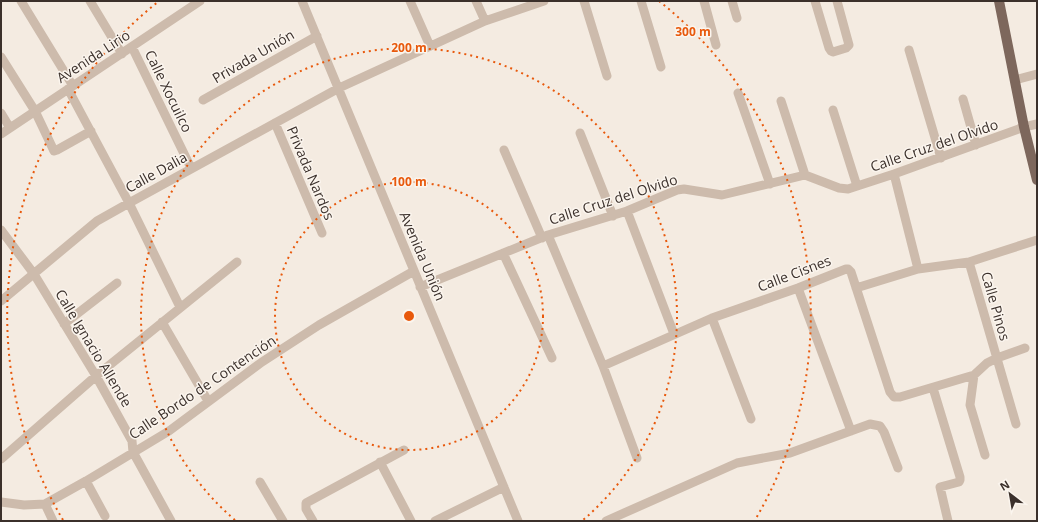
<svg xmlns="http://www.w3.org/2000/svg" width="1038" height="522" font-family="'Open Sans',sans-serif">
  <rect width="100%" height="100%" fill="#f4ebe1"/>
  <g fill="none" stroke-linecap="round" stroke-linejoin="round">
    <path stroke="#cdbbac" stroke-width="9" d="M21 1 73 86
      M90 1 122 54
      M302 1 518 521
      M410 1 430 46
      M476 1 485 21
      M584 1 607 76
      M641 1 661 67
      M704 1 716 45
      M732 1 737 18
      M815 1 829 48 831 51 833 52 846 48 849 45 837 1
      M132 47 191 168
      M909 50 941 158
      M1 57 35 111 54 151 57 150 91 131
      M1015 80 1037 74
      M68 89 129 203 180 307
      M738 93 770 184
      M963 99 976 145
      M203 100 317 36
      M781 101 805 175
      M833 110 857 186
      M1 113 10 128
      M275 123 322 233
      M580 133 613 216
      M1 134 200 1
      M504 150 542 238
      M894 174 918 269
      M627 211 674 334
      M1 230 34 274 96 376 132 441 133 452 171 521
      M548 235 603 366 637 458
      M503 253 552 358
      M969 262 1016 424
      M420 287 548 235 627 211 677 190 684 189 722 195 805 175 839 188 848 189 894 174 1024 127 1037 124
      M798 288 851 431
      M856 288 918 269 969 262 1037 240
      M1 301 97 221 129 203 339 88 485 21 544 1
      M712 318 751 419
      M162 322 208 401
      M64 324 117 283
      M603 366 712 318 798 288 846 269H848L851 272 890 392 894 397H900L974 375 987 363 997 358 1025 348
      M974 375 970 405 985 455
      M933 388 960 477V480L959 482 940 487 948 521
      M1 459 96 376 237 262
      M380 462 411 521
      M86 481 105 516
      M260 482 283 521
      M1 502 24 505 45 504 86 481 169 431 262 362 319 325 414 271
      M45 504 53 521
      M313 521 306 509V503L404 450
      M435 521 504 487
      M606 521 737 463 790 453 870 424 880 426 884 432 898 468"/>
    <path stroke="#7d675c" stroke-width="10" d="M999 1 1024 127 1037 180"/>
  </g>
  <g fill="none" stroke="#e8590c" stroke-width="2" stroke-dasharray="2 4">
    <circle cx="409" cy="316" r="134"/>
    <path d="M235 520A268 268 0 1 1 583 520"/>
    <path d="M63 520A402 402 0 0 1 159 1M659 1A402 402 0 0 1 755 520"/>
  </g>
  <g text-anchor="middle" dominant-baseline="central" stroke-width="3" stroke-linejoin="round" paint-order="stroke">
    <g font-size="14" fill="#3b302b" stroke="#fbf5ee">
      <text transform="translate(93 56) rotate(-33)">Avenida Lirio</text>
      <text transform="translate(253 56) rotate(-30)">Privada Unión</text>
      <text transform="translate(169 91) rotate(64)">Calle Xocuilco</text>
      <text transform="translate(934 145) rotate(-19)">Calle Cruz del Olvido</text>
      <text transform="translate(156 172) rotate(-29)">Calle Dalia</text>
      <text transform="translate(311 173) rotate(67)">Privada Nardos</text>
      <text transform="translate(613 199) rotate(-18)">Calle Cruz del Olvido</text>
      <text transform="translate(423 256) rotate(67)">Avenida Unión</text>
      <text transform="translate(794 273) rotate(-21)">Calle Cisnes</text>
      <text transform="translate(996 306) rotate(74)">Calle Pinos</text>
      <text transform="translate(94 348) rotate(59)">Calle Ignacio Allende</text>
      <text transform="translate(202 387) rotate(-34)">Calle Bordo de Contención</text>
    </g>
  </g>
  <circle cx="409" cy="316" r="6" fill="#e8590c" stroke="#fbf5ee" stroke-width="2"/>
  <g font-size="12" text-anchor="middle" font-weight="bold" fill="#e8590c" stroke="#fbf5ee" stroke-width="3" stroke-linejoin="round" paint-order="stroke">
    <text x="693" y="36">300 m</text>
    <text x="409" y="52">200 m</text>
    <text x="409" y="186">100 m</text>
  </g>
  <rect width="1038" height="522" fill="none" stroke="#3b302b" stroke-width="4"/>
  <g transform="translate(1010 494) rotate(329)" stroke="#fbf5ee" stroke-width="3" paint-order="stroke">
  <path d="M0-3L7 15L0 10L-7 15Z" fill="#3b302b"/>
  <text y="-6" font-size="11" font-weight="bold" text-anchor="middle" fill="#3b302b">N</text>
  </g>
</svg>
